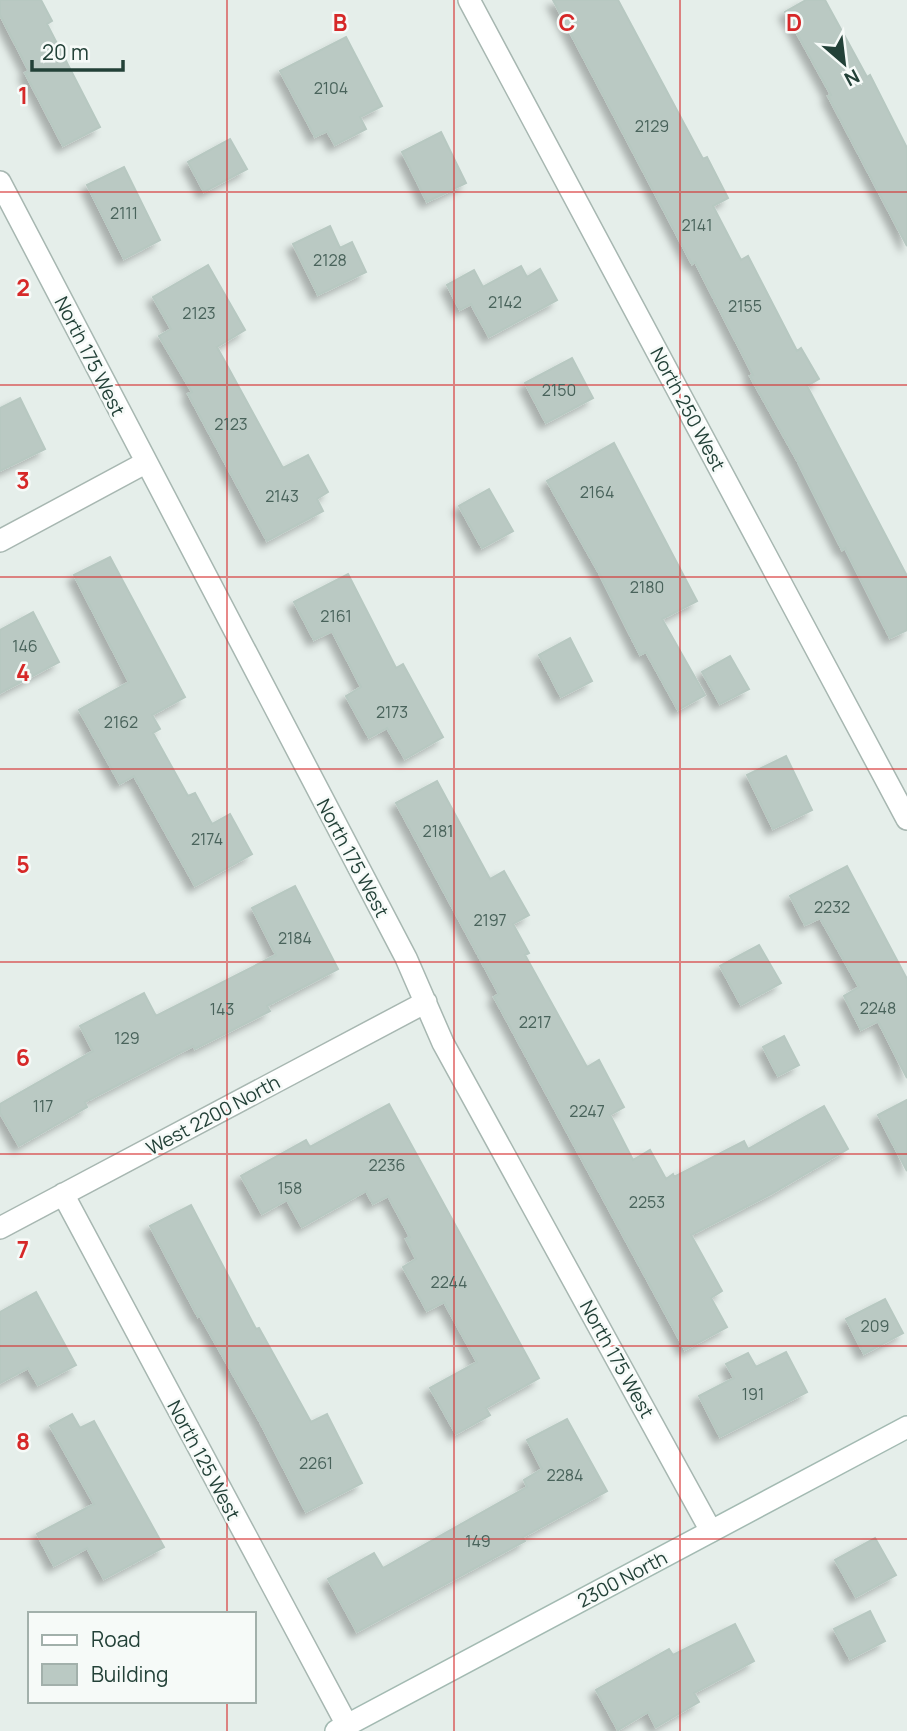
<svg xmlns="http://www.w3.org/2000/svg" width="907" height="1731" font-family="Manrope,sans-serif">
  <defs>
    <filter id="shadow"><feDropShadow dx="-6" dy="6" stdDeviation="3.5" flood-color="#0004"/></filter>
  </defs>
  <rect width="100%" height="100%" fill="#e5eeea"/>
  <path fill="#bac9c3" stroke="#b7c8c1" stroke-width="2" filter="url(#shadow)" d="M0 0H41L52 21 47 24 100 127 63 146 25 73 29 71 0 15Z
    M553 0H618L703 159 707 157 728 198 713 206 741 260 748 256 797 351 801 348 819 379 807 386 907 576V630L890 638 845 548 842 550 798 462 750 376 753 375 695 262 692 264Z
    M806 0H825L867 77 870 75 907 148V246L828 96 831 95 785 12Z
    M346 37 382 106 360 117 366 129 335 145 327 131 315 137 280 71Z
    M441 132 466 183 427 202 402 152Z
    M230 139 247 169 204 192 188 162Z
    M124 167 160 240 124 259 87 185Z
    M330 226 340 248 352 242 366 272 318 295 293 244Z
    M208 265 245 330 217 347 283 468 308 455 328 492 317 499 323 511 267 541 188 394 192 392 159 336 171 329 153 297Z
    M521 266 527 277 540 269 557 300 489 337 471 304 460 310 447 285 474 270 483 287Z
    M572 358 593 398 546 423 525 383Z
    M20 398 45 449 0 471V408Z
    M614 443 697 601 662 619 705 695 678 710 646 652 640 655 599 573 547 481Z
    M489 489 513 531 482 548 459 506Z
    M110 557 185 697 152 715 160 729 153 733 188 796 195 793 212 824 230 814 252 854 195 886 134 776 120 784 79 710 129 682 74 575Z
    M348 574 396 668 403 664 443 737 405 759 387 728 369 738 346 696 361 687 332 631 314 640 294 602Z
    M33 612 59 662 0 693V630Z
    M570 638 592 681 561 697 539 655Z
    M730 656 749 689 720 704 702 672Z
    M786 756 812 810 773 829 747 775Z
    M437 781 490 879 504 871 529 915 513 924 529 953 525 955 587 1067 599 1060 624 1107 610 1115 633 1160 650 1150 666 1179 673 1174 674 1177 744 1141 748 1149 824 1106 848 1149 771 1194 691 1235 722 1291 711 1298 727 1327 685 1350 494 997 499 994 396 803Z
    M847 866 907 979V1078L878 1021 861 1030 844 996 859 987 820 918 805 925 790 896Z
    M295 886 338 969 267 1006 270 1011 195 1049 193 1046 85 1102 87 1107 19 1146 0 1113V1104L93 1051 80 1026 144 993 156 1016 276 955 252 908Z
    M759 945 781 983 741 1005 720 966Z
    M784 1036 799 1065 778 1076 763 1047Z
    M907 1100V1171L878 1115Z
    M389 1104 539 1378 486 1408 490 1415 456 1434 430 1388 477 1362 444 1302 427 1311 403 1267 416 1259 406 1239 410 1237 388 1196 373 1204 366 1191 302 1227 287 1200 262 1214 241 1176 306 1140 310 1147Z
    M191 1205 256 1329 259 1328 311 1422 327 1414 362 1483 306 1512 260 1422 200 1316 198 1317 150 1226Z
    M36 1292 76 1365 38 1385 28 1368 0 1383V1312Z
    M885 1299 903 1333 864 1354 846 1319Z
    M786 1352 807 1392 720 1437 699 1396 734 1378 726 1364 748 1353 756 1367Z
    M72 1414 80 1428 94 1421 164 1547 104 1579 87 1548 54 1566 37 1534 94 1504 50 1426Z
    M567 1419 607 1491 523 1537 525 1541 357 1632 328 1579 374 1553 383 1568 527 1487 524 1480 542 1469 527 1440Z
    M875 1538 896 1575 856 1597 835 1560Z
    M870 1611 885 1641 850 1659 834 1629Z
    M735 1624 754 1661 694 1693 699 1702 656 1727 648 1712 618 1730 596 1690 669 1649 673 1655Z"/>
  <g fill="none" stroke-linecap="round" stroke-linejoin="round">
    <g stroke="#a7b7b1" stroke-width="24">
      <path id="street" d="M469 0 907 819
        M0 182 406 958 443 1043 711 1531
        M0 541 145 463
        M63 1194 347 1725
        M0 1228 426 1002"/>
    </g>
    <g stroke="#a3bab2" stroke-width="24">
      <path id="secondary" d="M336 1731 907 1427"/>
    </g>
    <use href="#street" stroke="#fff" stroke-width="21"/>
    <use href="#secondary" stroke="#fff" stroke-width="21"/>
  </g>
  <path fill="none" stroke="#d62828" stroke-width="2" stroke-opacity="0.55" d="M227 0V1614M454 0V1731M680 0V1731M0 192H907M0 385H907M0 577H907M0 769H907M0 962H907M0 1154H907M0 1346H907M0 1539H907M227 1701V1731"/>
  <g text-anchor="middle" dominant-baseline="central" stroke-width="5" stroke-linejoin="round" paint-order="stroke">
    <g font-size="16" fill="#49635b">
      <text x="331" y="88">2104</text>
      <text x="652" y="126">2129</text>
      <text x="124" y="213">2111</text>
      <text x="697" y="225">2141</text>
      <text x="330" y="260">2128</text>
      <text x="505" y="302">2142</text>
      <text x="745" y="306">2155</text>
      <text x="199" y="313">2123</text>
      <text x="559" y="390">2150</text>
      <text x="231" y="424">2123</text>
      <text x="597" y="492">2164</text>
      <text x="282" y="496">2143</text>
      <text x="647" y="587">2180</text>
      <text x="336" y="616">2161</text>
      <text x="25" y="646">146</text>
      <text x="392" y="712">2173</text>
      <text x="121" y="722">2162</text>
      <text x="438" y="831">2181</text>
      <text x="207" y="839">2174</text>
      <text x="832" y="907">2232</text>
      <text x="490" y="920">2197</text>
      <text x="295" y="938">2184</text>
      <text x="878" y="1008">2248</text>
      <text x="222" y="1009">143</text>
      <text x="535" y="1022">2217</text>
      <text x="127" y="1038">129</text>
      <text x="43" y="1106">117</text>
      <text x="587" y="1111">2247</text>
      <text x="387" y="1165">2236</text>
      <text x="290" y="1188">158</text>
      <text x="647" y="1202">2253</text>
      <text x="449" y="1282">2244</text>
      <text x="875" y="1326">209</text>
      <text x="753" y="1394">191</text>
      <text x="316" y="1463">2261</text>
      <text x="565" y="1475">2284</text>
      <text x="478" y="1541">149</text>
    </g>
    <g font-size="19" fill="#234138" stroke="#f6faf8">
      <text transform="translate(90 356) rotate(63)">North 175 West</text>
      <text transform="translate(688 409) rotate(62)">North 250 West</text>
      <text transform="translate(353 858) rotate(62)">North 175 West</text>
      <text transform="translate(213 1115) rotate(-28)">West 2200 North</text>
      <text transform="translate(617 1359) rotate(61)">North 175 West</text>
      <text transform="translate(204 1460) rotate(62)">North 125 West</text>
      <text transform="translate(622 1579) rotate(-28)">2300 North</text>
    </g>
  </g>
  <g font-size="23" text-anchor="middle" font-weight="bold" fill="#d62828" stroke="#f6faf8" stroke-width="5" stroke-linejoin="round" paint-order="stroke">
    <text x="340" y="31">B</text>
    <text x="567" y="31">C</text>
    <text x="794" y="31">D</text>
    <text x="23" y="104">1</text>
    <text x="23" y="296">2</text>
    <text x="23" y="489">3</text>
    <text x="23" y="681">4</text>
    <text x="23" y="873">5</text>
    <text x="23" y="1066">6</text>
    <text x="23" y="1258">7</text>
    <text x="23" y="1450">8</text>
  </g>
  <rect x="28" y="1612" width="228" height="91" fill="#f6faf8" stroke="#a2b0ab" stroke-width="2"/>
  <rect x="42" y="1635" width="35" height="10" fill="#ffffff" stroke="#a2b0ab" stroke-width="2"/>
  <text x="91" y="1647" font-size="21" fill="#234138">Road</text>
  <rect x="42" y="1664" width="35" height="21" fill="#bac9c3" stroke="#a2b0ab" stroke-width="2"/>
  <text x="91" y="1682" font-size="21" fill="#234138">Building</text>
  <g transform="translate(844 63) rotate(152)" stroke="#f6faf8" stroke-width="5" paint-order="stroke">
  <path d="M0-5L12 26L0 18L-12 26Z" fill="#234138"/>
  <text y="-10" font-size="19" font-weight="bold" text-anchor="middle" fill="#234138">N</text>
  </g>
  <path d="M32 60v10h91v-10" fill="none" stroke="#234138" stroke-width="3.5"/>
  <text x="42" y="60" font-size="21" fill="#234138" stroke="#f6faf8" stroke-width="5" paint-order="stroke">20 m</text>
</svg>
